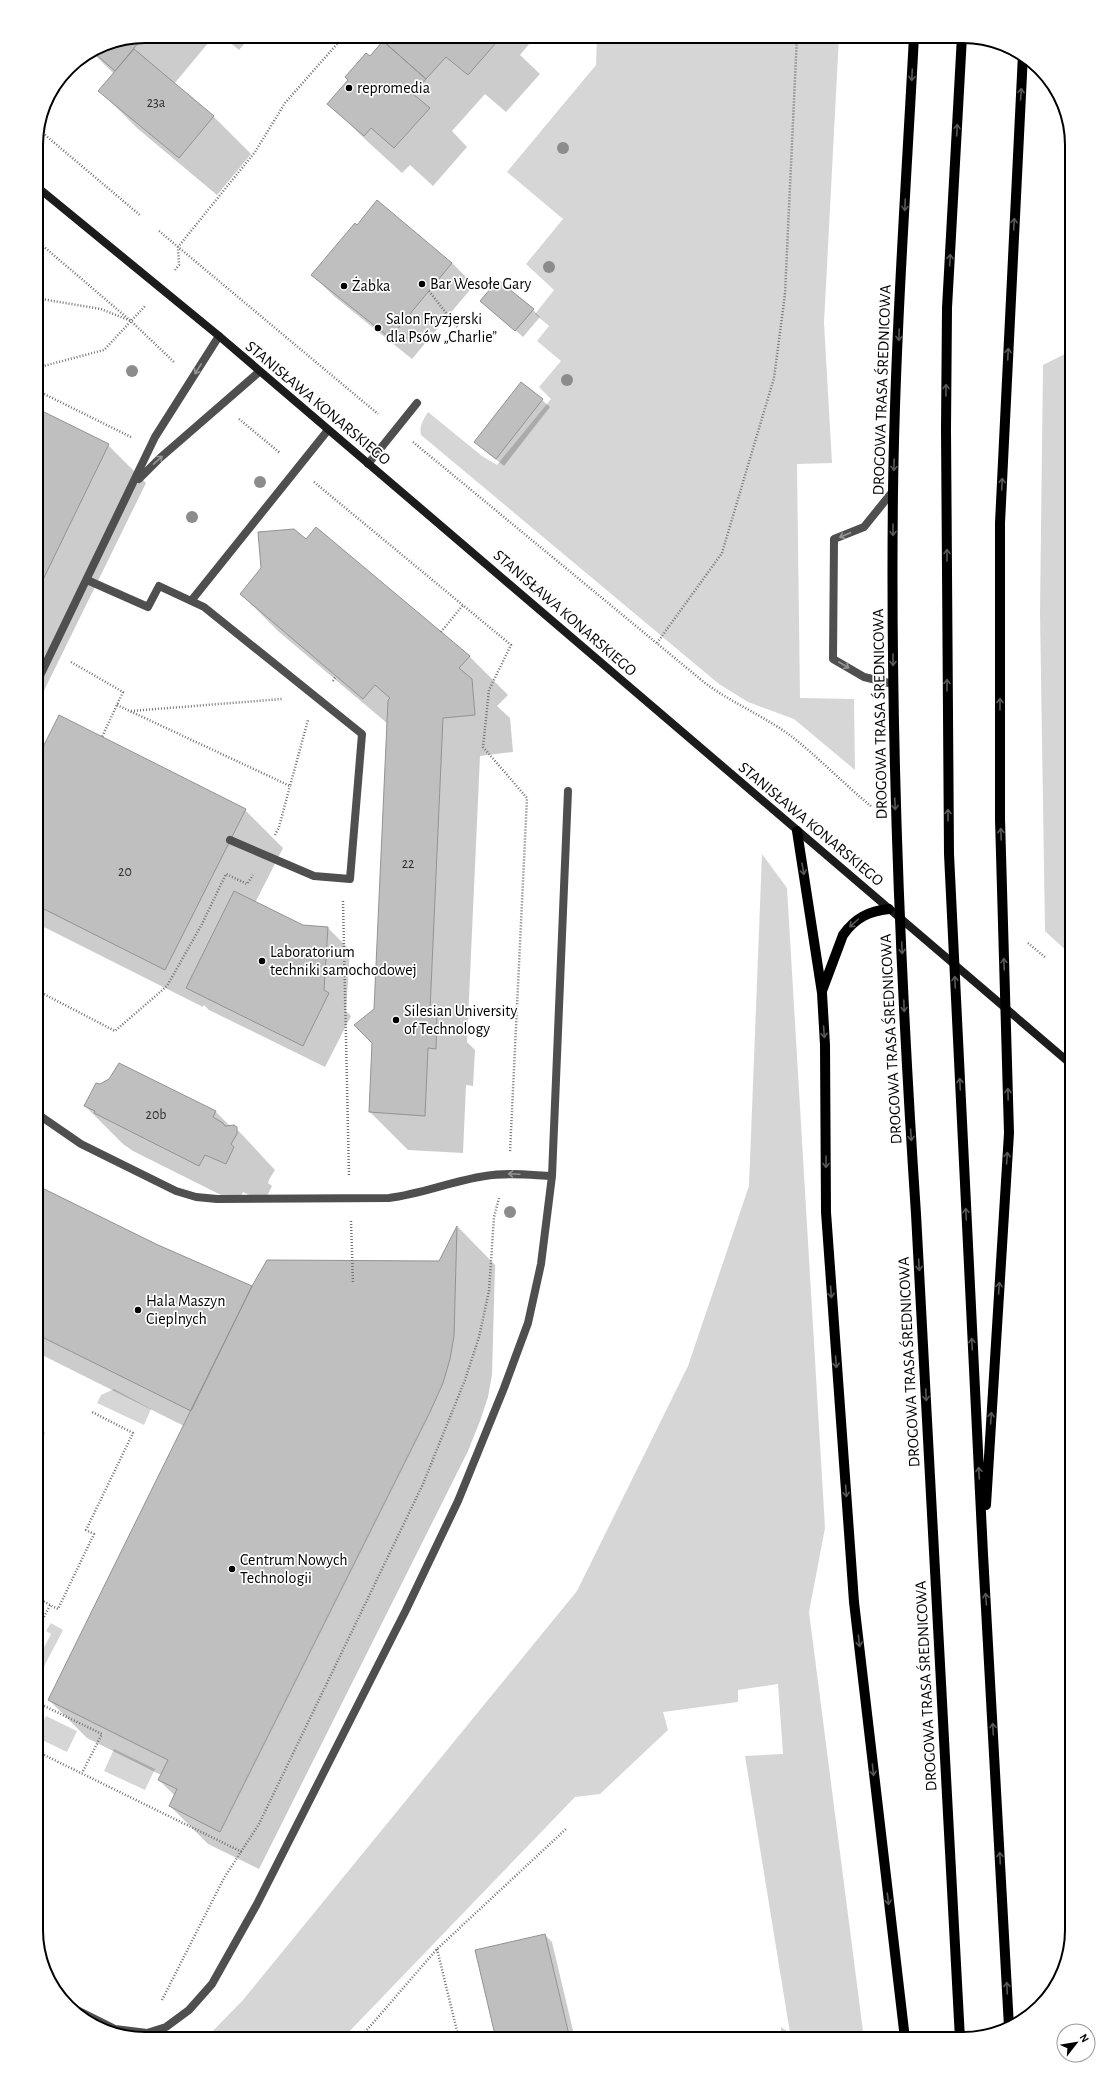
<svg xmlns="http://www.w3.org/2000/svg" width="1108" height="2075" font-family="'Alegreya Sans',sans-serif">
  <rect width="100%" height="100%" fill="#fff"/>
  <path fill="#d6d6d6" d="M597 36H839L824 323 832 463 797 464 800 698 854 699 855 770 794 719 748 702 719 684 421 435C419 425 424 419 428 412L482 456 497 465 551 399 539 387 561 361 537 341 549 326 535 314 554 290 526 264 563 219 507 172 596 65Z
    M1067 353H1072V956L1045 931 1040 612 1043 365Z
    M762 854 787 888 825 1528 809 1612 864 2039H781V2027L790 2033 745 1756 783 1754 778 1684 738 1690V1702L663 1712 668 1730 600 1794 575 1797 342 2039H205L243 2000 577 1591 688 1366 749 1186Z
    M114 1389 151 1409 144 1425 97 1403 101 1395Z
    M51 1623 63 1630 36 1682V1663L51 1634 46 1631Z
    M46 1716 77 1731 67 1752 36 1737Z
    M114 1749 155 1769 145 1790 104 1771Z"/>
  <path fill="#0003" d="M145 36H214L174 84 213 116 251 154 217 195 138 129 100 91 114 74 92 52 104 44Z
    M222 36H251L239 50Z
    M388 36H536L520 55 540 74 506 112 485 94 452 131 467 147 433 186 410 165 402 173 367 141 329 104Z
    M357 226 452 263 474 285 412 359 335 297 312 275Z
    M482 301 533 310 540 317 523 337Z
    M542 400 550 407 504 466 483 449Z
    M36 409 108 445 146 483 36 707Z
    M316 529 470 657 508 695 497 706 510 718 513 752 480 756 467 1042 475 1050 473 1086 466 1085 463 1153 408 1150 370 1112 388 724 279 632 241 594 306 540Z
    M36 764 245 810 283 848 255 903 303 926 328 928 350 950 346 1011 351 1016 325 1067 209 1010 204 1005 203 1007 36 923Z
    M119 1064 216 1112 230 1126H234L275 1170 270 1178 268 1183 272 1186 264 1202 243 1192 237 1203 133 1151 123 1144 85 1106 100 1085 110 1080Z
    M36 1187 157 1246 253 1288 440 1262 458 1227 495 1265 492 1375 488 1397 480 1421 468 1451 259 1869 208 1844 170 1806 175 1796 159 1780 161 1775 87 1738 49 1700 184 1426 36 1352Z
    M36 1424 45 1433 36 1452Z
    M545 1935 552 1942 575 2039H497Z"/>
  <path fill="#bfbfbf" stroke="#939393" d="M144 36 115 71 93 52 104 44Z
    M387 36H502L468 75 446 57 426 79 383 41Z
    M383 41 426 79 413 94 430 108 394 148 371 128 364 136 327 104 348 80 345 77 366 53 370 56Z
    M134 49 214 116 179 158 98 91Z
    M377 200 452 263 390 338 311 275 355 223 357 225Z
    M498 280 534 309 515 331 480 301Z
    M521 382 543 399 496 459 474 442Z
    M36 408 109 444 36 594Z
    M316 527 470 656 459 668 472 679 475 715 443 718 430 1010 437 1011 436 1049 428 1048 425 1116 369 1112 372 1043 354 1025 374 1009 388 700 390 698 375 685 363 699 240 594 261 568 258 532 294 529 306 539Z
    M59 715 246 809 165 970 36 905V761Z
    M234 891 303 925 328 927 324 990 329 993 303 1046 186 988Z
    M119 1063 216 1111 213 1117 223 1123 225 1126 234 1125 237 1127V1134L231 1144 234 1147 226 1164 205 1155 199 1166 94 1113 95 1111 84 1106 96 1083 100 1084 109 1079Z
    M36 1185 158 1245 252 1286 191 1411 36 1334Z
    M457 1226 454 1336 450 1359 443 1383 430 1412 220 1832 169 1806 177 1789 158 1780 168 1760 48 1700 252 1286 267 1260 439 1261Z
    M545 1934 570 2039H496L475 1950Z"/>
  <g fill="none" stroke-linecap="round" stroke-linejoin="round">
    <path stroke="#717171" stroke-width="2.5" stroke-dasharray="1 2" stroke-linecap="butt" d="M38 129 141 216
      M159 231 378 414
      M36 240 132 322 175 363
      M175 270 179 265 178 247 255 152 285 103 344 36
      M429 291 457 327
      M36 298 101 309 131 321
      M36 368 104 350 146 305
      M36 390 131 437
      M239 419 280 453
      M413 442 705 683C732 703 764 716 791 736 818 757 845 785 872 807
      M314 482 511 645 489 690 483 747 527 798 510 1152
      M441 632 463 605
      M657 643 722 553 774 378 785 294 797 36
      M71 662 123 692 102 737
      M333 681 336 676
      M117 705 290 786 308 720
      M131 711 282 699
      M36 719 42 706
      M275 835 279 827 290 786
      M343 901 349 1176
      M1028 943 1046 958
      M36 990 115 1031 167 986 202 924 226 874 247 884 253 875
      M351 1221 353 1283
      M36 1597 50 1605
      M36 1633 50 1605 58 1609 94 1534 86 1530 133 1433 92 1412
      M36 1702 102 1734 82 1773
      M36 1751 242 1852
      M437 1949 459 2039
      M162 2000 224 1878 259 1824 423 1484 465 1380 479 1337 489 1291 494 1217 499 1198
      M359 2039 437 1949 566 1829"/>
    <path stroke="#4f4f4f" stroke-width="8" d="M368 464 417 403
      M893 491 864 527 834 539 833 659 864 677 893 684
      M87 580 148 607 159 586 204 607 362 734 350 879 314 876 230 840
      M191 601 328 430
      M36 1113 81 1144 176 1191 196 1197 217 1199 389 1198C422 1194 452 1181 485 1176 507 1172 530 1175 552 1176
      M75 2009 115 2029 147 2033 166 2027 189 2010 212 1984 257 1904 406 1610 458 1501 504 1388 528 1323 541 1264 552 1176 568 791"/>
    <path stroke="#4f4f4f" stroke-width="8" d="M139 479 160 458 259 372
      M36 684 155 437 219 336"/>
    <path stroke="#1c1c1c" stroke-width="8" d="M36 186 219 336 1072 1065"/>
    <path stroke="#000" stroke-width="10" d="M914 36C906 188 895 340 893 492 890 733 900 974 916 1214L960 2039
      M962 36 947 308 946 429 949 854 983 1554 1009 2027
      M797 831 822 993 825 1045 826 1212 854 1602 905 2039
      M822 991 843 935C855 918 869 911 889 909
      M986 1505 1009 1133 1000 819V523L1023 54"/>
  </g>
  <g fill="#8c8c8c">
    <circle cx="563" cy="148" r="6"/>
    <circle cx="549" cy="267" r="6"/>
    <circle cx="132" cy="371" r="6"/>
    <circle cx="567" cy="380" r="6"/>
    <circle cx="260" cy="482" r="6"/>
    <circle cx="192" cy="517" r="6"/>
    <circle cx="510" cy="1212" r="6"/>
  </g>
  <defs><path id="oneway-shaft" d="M-6 0H5M1.5-3L5.5 0L1.5 3" fill="none" stroke-width="1.6" stroke-linecap="round" stroke-linejoin="round"/></defs>
  <g stroke="#595959">
    <use href="#oneway-shaft" transform="translate(912 75) rotate(93)"/>
    <use href="#oneway-shaft" transform="translate(1021 94) rotate(-86)"/>
    <use href="#oneway-shaft" transform="translate(957 130) rotate(-87)"/>
    <use href="#oneway-shaft" transform="translate(905 205) rotate(93)"/>
    <use href="#oneway-shaft" transform="translate(1014 224) rotate(-87)"/>
    <use href="#oneway-shaft" transform="translate(950 260) rotate(-87)"/>
    <use href="#oneway-shaft" transform="translate(899 335) rotate(92)"/>
    <use href="#oneway-shaft" transform="translate(1008 354) rotate(-87)"/>
    <use href="#oneway-shaft" transform="translate(946 390) rotate(-89)"/>
    <use href="#oneway-shaft" transform="translate(894 465) rotate(92)"/>
    <use href="#oneway-shaft" transform="translate(1002 484) rotate(-87)"/>
    <use href="#oneway-shaft" transform="translate(893 530) rotate(90)"/>
    <use href="#oneway-shaft" transform="translate(947 555) rotate(-90)"/>
    <use href="#oneway-shaft" transform="translate(893 660) rotate(90)"/>
    <use href="#oneway-shaft" transform="translate(947 685) rotate(-90)"/>
    <use href="#oneway-shaft" transform="translate(1000 704) rotate(-90)"/>
    <use href="#oneway-shaft" transform="translate(895 804) rotate(87)"/>
    <use href="#oneway-shaft" transform="translate(948 815) rotate(-90)"/>
    <use href="#oneway-shaft" transform="translate(1001 834) rotate(-92)"/>
    <use href="#oneway-shaft" transform="translate(803 869) rotate(80)"/>
    <use href="#oneway-shaft" transform="translate(854 923) rotate(138)"/>
    <use href="#oneway-shaft" transform="translate(902 948) rotate(87)"/>
    <use href="#oneway-shaft" transform="translate(1004 964) rotate(-92)"/>
    <use href="#oneway-shaft" transform="translate(955 982) rotate(-93)"/>
    <use href="#oneway-shaft" transform="translate(904 1006) rotate(88)"/>
    <use href="#oneway-shaft" transform="translate(824 1032) rotate(86)"/>
    <use href="#oneway-shaft" transform="translate(960 1084) rotate(-93)"/>
    <use href="#oneway-shaft" transform="translate(1008 1094) rotate(-92)"/>
    <use href="#oneway-shaft" transform="translate(911 1135) rotate(86)"/>
    <use href="#oneway-shaft" transform="translate(1007 1158) rotate(-86)"/>
    <use href="#oneway-shaft" transform="translate(826 1162) rotate(90)"/>
    <use href="#oneway-shaft" transform="translate(966 1214) rotate(-93)"/>
    <use href="#oneway-shaft" transform="translate(919 1265) rotate(87)"/>
    <use href="#oneway-shaft" transform="translate(999 1288) rotate(-86)"/>
    <use href="#oneway-shaft" transform="translate(831 1292) rotate(86)"/>
    <use href="#oneway-shaft" transform="translate(972 1344) rotate(-93)"/>
    <use href="#oneway-shaft" transform="translate(836 1362) rotate(86)"/>
    <use href="#oneway-shaft" transform="translate(926 1395) rotate(87)"/>
    <use href="#oneway-shaft" transform="translate(991 1418) rotate(-86)"/>
    <use href="#oneway-shaft" transform="translate(979 1473) rotate(-93)"/>
    <use href="#oneway-shaft" transform="translate(846 1491) rotate(86)"/>
    <use href="#oneway-shaft" transform="translate(986 1599) rotate(-94)"/>
    <use href="#oneway-shaft" transform="translate(859 1641) rotate(84)"/>
    <use href="#oneway-shaft" transform="translate(993 1729) rotate(-93)"/>
    <use href="#oneway-shaft" transform="translate(873 1770) rotate(84)"/>
    <use href="#oneway-shaft" transform="translate(1000 1858) rotate(-93)"/>
    <use href="#oneway-shaft" transform="translate(888 1899) rotate(83)"/>
    <use href="#oneway-shaft" transform="translate(1007 1988) rotate(-93)"/>
  </g>
  <g stroke="#959595">
    <use href="#oneway-shaft" transform="translate(198 369) rotate(122)"/>
    <use href="#oneway-shaft" transform="translate(158 460) rotate(-43)"/>
    <use href="#oneway-shaft" transform="translate(845 535) rotate(157)"/>
    <use href="#oneway-shaft" transform="translate(844 665) rotate(30)"/>
    <use href="#oneway-shaft" transform="translate(514 1174) rotate(-177)"/>
  </g>
  <g fill="#000" stroke="#fff" stroke-width="1.5">
    <circle cx="349" cy="88" r="4"/>
    <circle cx="422" cy="284" r="4"/>
    <circle cx="344" cy="286" r="4"/>
    <circle cx="378" cy="328" r="4"/>
    <circle cx="262" cy="961" r="4"/>
    <circle cx="396" cy="1020" r="4"/>
    <circle cx="138" cy="1310" r="4"/>
    <circle cx="232" cy="1569" r="4"/>
  </g>
  <g text-anchor="middle" dominant-baseline="central" stroke-width="3.5" stroke-linejoin="round" paint-order="stroke">
    <g font-size="14" fill="#303030">
      <text x="156" y="103">23a</text>
      <text x="408" y="864">22</text>
      <text x="125" y="872">20</text>
      <text x="156" y="1115">20b</text>
    </g>
    <g font-size="16" fill="#000" stroke="#fff" text-anchor="start">
      <text x="357" y="88">repromedia</text>
      <text x="430" y="284">Bar Wesołe Gary</text>
      <text x="352" y="286">Żabka</text>
      <text x="386" y="319">Salon Fryzjerski<tspan x="386" dy="18">dla Psów „Charlie”</tspan></text>
      <text x="270" y="952">Laboratorium<tspan x="270" dy="18">techniki samochodowej</tspan></text>
      <text x="404" y="1011">Silesian University<tspan x="404" dy="18">of Technology</tspan></text>
      <text x="146" y="1301">Hala Maszyn<tspan x="146" dy="18">Cieplnych</tspan></text>
      <text x="240" y="1560">Centrum Nowych<tspan x="240" dy="18">Technologii</tspan></text>
    </g>
    <g font-size="16" fill="#000" stroke="#fff">
      <text transform="translate(882 390) rotate(-88)">DROGOWA TRASA ŚREDNICOWA</text>
      <text transform="translate(318 403) rotate(40)">STANISŁAWA KONARSKIEGO</text>
      <text transform="translate(565 613) rotate(41)">STANISŁAWA KONARSKIEGO</text>
      <text transform="translate(880 714) rotate(-91)">DROGOWA TRASA ŚREDNICOWA</text>
      <text transform="translate(811 824) rotate(40)">STANISŁAWA KONARSKIEGO</text>
      <text transform="translate(891 1039) rotate(-93)">DROGOWA TRASA ŚREDNICOWA</text>
      <text transform="translate(909 1362) rotate(-93)">DROGOWA TRASA ŚREDNICOWA</text>
      <text transform="translate(926 1686) rotate(-93)">DROGOWA TRASA ŚREDNICOWA</text>
    </g>
  </g>
  <path d="M0 0H1108V2075H0ZM145 43H963A102 102 0 0 1 1065 145V1930A102 102 0 0 1 963 2032H145A102 102 0 0 1 43 1930V145A102 102 0 0 1 145 43Z" fill="#fff" fill-rule="evenodd"/>
  <path fill="none" stroke="#000" stroke-width="2" d="M145 43H963A102 102 0 0 1 1065 145V1930A102 102 0 0 1 963 2032H145A102 102 0 0 1 43 1930V145A102 102 0 0 1 145 43Z"/>
  <g transform="translate(1076 2043) rotate(59)"><circle r="19" fill="#ffffff" stroke="#999999"/>
  <path d="M0-3L7 15L0 10L-7 15Z" fill="#000000"/>
  <text y="-6" font-size="11" font-weight="bold" text-anchor="middle" fill="#000000">N</text>
  </g>
</svg>
